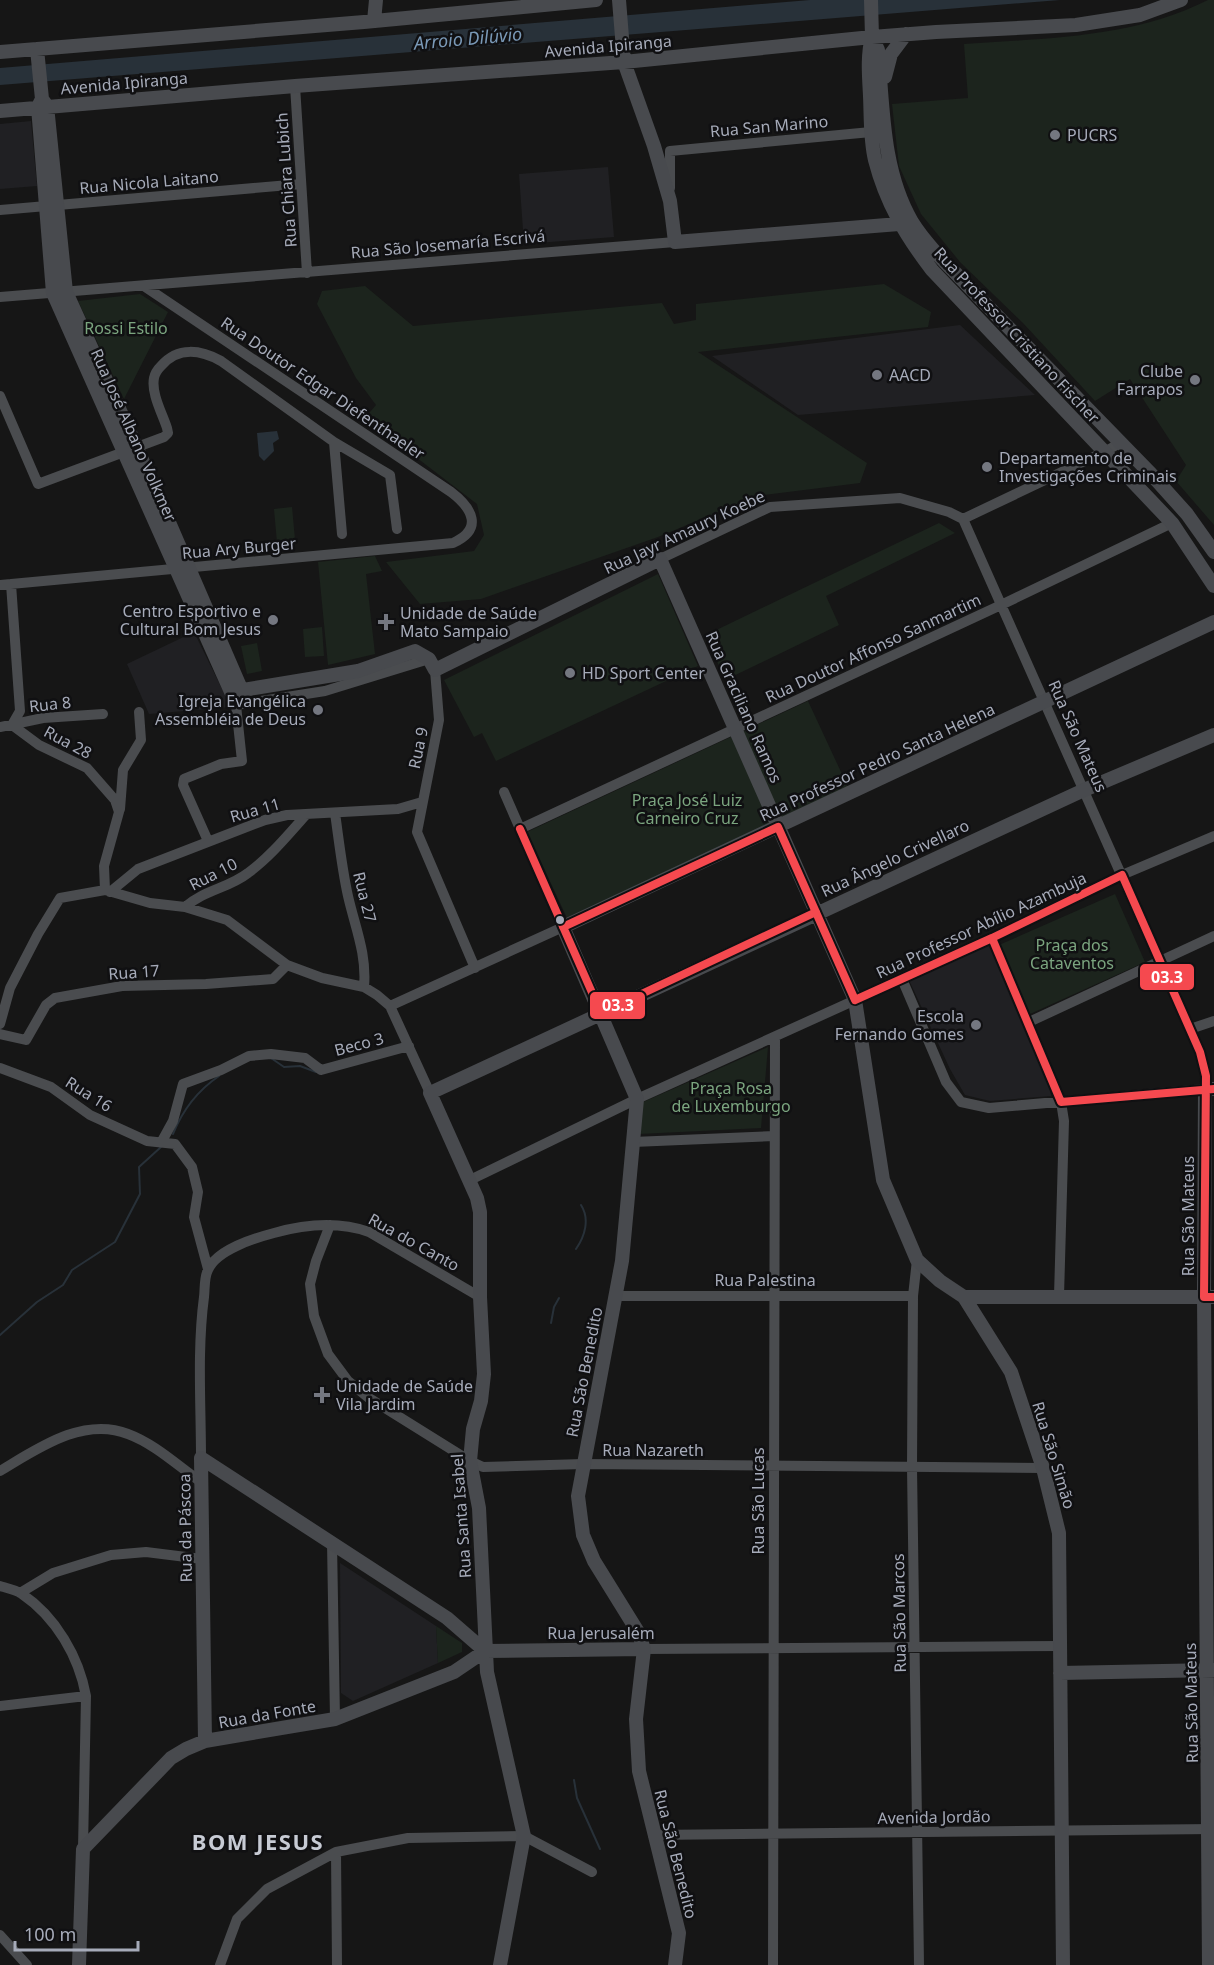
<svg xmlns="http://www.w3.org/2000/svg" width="1214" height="1965" font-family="'Noto Sans',sans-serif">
  <rect width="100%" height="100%" fill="#161616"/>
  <path fill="#202023" d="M31 121 37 186 0 189V124Z
    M608 167 614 237 524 244 519 174Z
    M960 325 1035 395 798 415 712 356Z
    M194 632 231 707 149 714 127 664Z
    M990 942 1050 1090 1051 1096 990 1101 965 1095 950 1069 909 980Z
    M340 1563 436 1626 438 1663 353 1701 341 1693Z"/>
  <path fill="#1c241d" d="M1208 0H1214V525L1176 481 1186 465 1130 379 1095 401 1023 323 960 262 921 214 899 166 892 104 968 98 964 44C1047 38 1133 38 1208 0Z
    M884 284 931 312 928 327 698 352 867 463 860 483 757 496 658 537 481 599 420 604 386 562 474 551 484 535 477 504 365 418 376 405 356 378 317 304 322 291 365 286 413 326 662 303 674 324 696 320V304Z
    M140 294 168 312 124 399 78 301Z
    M292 507 295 540 277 542 274 509Z
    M939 523 955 533 826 596 839 625 725 680 706 635Z
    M375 556 382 571 366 574 375 654 328 665 318 562Z
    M658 574 698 666 496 761 482 733 474 737 444 680Z
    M322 627 324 656 305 657 303 629Z
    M257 643 262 671 247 674 241 646Z
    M808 701 848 787 567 918 527 832Z
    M1115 894 1145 962 1030 1014 999 945Z
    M768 1047 761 1128 639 1134 641 1103Z
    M436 1626 462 1643V1652L438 1663Z"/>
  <path fill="#283139" d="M810 0H1060L0 85V68Z
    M277 431 279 439 273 443 274 451 264 461 259 456 257 433Z"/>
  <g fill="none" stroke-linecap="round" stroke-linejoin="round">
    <path stroke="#283139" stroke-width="2" d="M271 1058 284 1067 300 1066 316 1072
      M173 1134C183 1109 197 1091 219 1076
      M576 1249C585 1236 590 1219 581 1205
      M551 1323 554 1307 559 1298
      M0 1335 37 1302 63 1285 72 1270 115 1242 140 1194 139 1167 161 1147
      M574 1780 577 1798 600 1849"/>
    <path stroke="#4a4c4f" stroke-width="10" d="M295 86 307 273
      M670 188V151L871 132
      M0 210 301 184
      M0 297 675 242
      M0 396 38 484 164 437 168 433 167 428C162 413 151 393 154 378 155 373 158 369 161 366 178 346 201 350 221 361L334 442 390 475 397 529
      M334 442 342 534
      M963 519 1104 452 1122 442
      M660 559 770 507 900 498 949 512 963 519
      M11 584 20 711 12 725 39 745 87 768 115 800 119 812 104 866 105 890
      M0 585 453 543C484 529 472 508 451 492L144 286
      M435 670 439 720 417 832 475 968
      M231 692 236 705 325 691 429 659
      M0 727 43 718 103 714
      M120 809 123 770 141 740 139 712
      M335 813C339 841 342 869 348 896 355 927 367 954 364 987
      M520 829 1001 605 1172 523
      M208 841 183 785 184 779 221 764 242 761 236 705
      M110 892 138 869 265 820 287 815 398 809 422 802
      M185 907C204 890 229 888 248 873 270 857 287 836 305 816
      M992 938 1061 1102 1064 1121 1059 1296
      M902 979 946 1082 961 1102 989 1108 1205 1089 1206 1076 1200 1052 963 519
      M390 1006 563 927 504 792
      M1029 1022 1214 936
      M0 1024 10 988 38 934 60 898 105 890 150 903 185 907 227 920 287 965 322 978 364 987 377 995 390 1006 430 1093
      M1190 1029 1214 1021
      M0 1034 26 1040 46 1005 55 998 122 986 206 984 273 979 287 965
      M0 1068 51 1087 90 1115 147 1141 175 1144 192 1167 198 1192 194 1217 208 1269
      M162 1141 173 1121 183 1084 221 1070 249 1056 271 1054 305 1058 321 1070 409 1046
      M633 1142 774 1136
      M468 1181 637 1099 992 938 1122 875 1214 836
      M330 1225 316 1261 310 1284 314 1316 328 1354 348 1381 369 1398 470 1461 483 1467 583 1464 1043 1468
      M917 1260 913 1296 912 1467 919 1965
      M616 1296H913
      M201 1458C201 1405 197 1350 204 1297 205 1289 204 1277 208 1270 216 1250 255 1238 274 1233 306 1224 338 1221 369 1232L480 1297
      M0 1471C37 1449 83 1416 128 1434 155 1444 178 1466 201 1482
      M332 1542 335 1719
      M0 1586C7 1588 16 1590 22 1594 56 1617 79 1657 86 1696L83 1849
      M20 1593 53 1573 111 1555 146 1552 202 1559
      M644 1649 1060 1646
      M0 1706 86 1696
      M653 1835 1214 1829
      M336 1852 337 1965
      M0 1935 27 1965
      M220 1965 237 1919 267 1889 336 1852 408 1838 524 1836 592 1872
      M773 1965 775 1038"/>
    <path stroke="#484a4e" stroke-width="14" d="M619 0 624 62 654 146 670 201 675 242 899 224
      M871 0 872 37 878 50C883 107 882 171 912 222 927 246 950 267 970 288L1151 474 1187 514 1214 552
      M374 21 376 0
      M872 37C867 56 869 76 870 96 871 117 870 140 875 160 886 203 906 236 932 270L1172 523 1214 586
      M37 49 42 99 47 106 66 292 136 446 242 691
      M0 52 364 22 596 0
      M885 77 891 54 906 34
      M42 99 38 107 53 293 231 692 358 671 415 651 429 659 435 670 660 559 855 1000 883 1180 917 1260 940 1281 964 1297 1011 1372 1043 1468 1059 1533 1063 1965
      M0 111 295 86 624 62 872 37 936 32 1076 25 1140 15 1181 0
      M964 1297H1214
      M201 1458 447 1618 485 1651 644 1649
      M201 1458 205 1741
      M1060 1673 1214 1670
      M79 1965 83 1849 171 1758 186 1749 205 1741 335 1719 454 1672 485 1651
      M500 1965 524 1836 487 1672 479 1508 470 1461 473 1429 481 1401 484 1374 480 1297V1212L477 1198 430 1093 1084 790 1214 735
      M675 1965 679 1933 639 1771 636 1719 644 1649 638 1632 594 1561 583 1535 578 1496 622 1261 637 1099 563 927 1214 622
      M1209 1965 1204 1297 1205 1089H1214"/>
    <g stroke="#101012" stroke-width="12">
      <path id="bus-1" d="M520 829 601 1013 816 912
        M563 927 778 827 855 1000 992 938 1122 875 1200 1052 1206 1076 1204 1297H1214
        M992 938 1061 1102 1214 1089"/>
    </g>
    <use href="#bus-1" stroke="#f5494f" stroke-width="8"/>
  </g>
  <g fill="#747780" stroke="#101012" stroke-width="2">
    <circle cx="1055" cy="135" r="6"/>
    <circle cx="877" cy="375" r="6"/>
    <circle cx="1195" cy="380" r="6"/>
    <circle cx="987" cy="467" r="6"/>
    <circle cx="273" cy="620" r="6"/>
    <path d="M383 613h6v6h6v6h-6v6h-6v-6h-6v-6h6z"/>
    <circle cx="570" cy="673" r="6"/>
    <circle cx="318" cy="710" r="6"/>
    <circle cx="976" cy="1025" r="6"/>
    <path d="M319 1386h6v6h6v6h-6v6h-6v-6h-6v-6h6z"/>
  </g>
  <circle fill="#a6abb9" stroke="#101012" stroke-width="2" cx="560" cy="920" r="5"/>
  <g text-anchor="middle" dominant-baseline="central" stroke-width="5" stroke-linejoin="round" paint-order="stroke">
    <g font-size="16" fill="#a6abb9" stroke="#101012">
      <text transform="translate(608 46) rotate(-5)">Avenida Ipiranga</text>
      <text transform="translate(124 83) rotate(-5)">Avenida Ipiranga</text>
      <text transform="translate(769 126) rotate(-5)">Rua San Marino</text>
      <text transform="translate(286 180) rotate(-94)">Rua Chiara Lubich</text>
      <text transform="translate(149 182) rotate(-5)">Rua Nicola Laitano</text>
      <text transform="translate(448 244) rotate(-5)">Rua São Josemaría Escrivá</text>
      <text transform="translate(1017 335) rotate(47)">Rua Professor Cristiano Fischer</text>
      <text transform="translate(323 388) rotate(34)">Rua Doutor Edgar Diefenthaeler</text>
      <text transform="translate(134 435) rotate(66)">Rua José Albano Volkmer</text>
      <text transform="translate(684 532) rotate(-25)">Rua Jayr Amaury Koebe</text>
      <text transform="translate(239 548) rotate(-5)">Rua Ary Burger</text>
      <text transform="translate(873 648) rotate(-25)">Rua Doutor Affonso Sanmartim</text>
      <text transform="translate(50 704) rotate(-6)">Rua 8</text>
      <text transform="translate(744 707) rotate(66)">Rua Graciliano Ramos</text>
      <text transform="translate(1078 736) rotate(66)">Rua São Mateus</text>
      <text transform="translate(68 742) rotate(28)">Rua 28</text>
      <text transform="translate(418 748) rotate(-78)">Rua 9</text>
      <text transform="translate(877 762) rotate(-25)">Rua Professor Pedro Santa Helena</text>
      <text transform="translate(255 810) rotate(-16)">Rua 11</text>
      <text transform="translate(895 858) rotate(-25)">Rua Ângelo Crivellaro</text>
      <text transform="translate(213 874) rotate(-27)">Rua 10</text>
      <text transform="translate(365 897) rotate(76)">Rua 27</text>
      <text transform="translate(981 925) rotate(-25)">Rua Professor Abílio Azambuja</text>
      <text transform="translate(134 972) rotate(-4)">Rua 17</text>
      <text transform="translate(359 1044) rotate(-15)">Beco 3</text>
      <text transform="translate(89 1094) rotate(32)">Rua 16</text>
      <text transform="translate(1188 1216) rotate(-90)">Rua São Mateus</text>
      <text transform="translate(414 1242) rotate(29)">Rua do Canto</text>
      <text x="765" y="1280">Rua Palestina</text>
      <text transform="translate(584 1372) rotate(-79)">Rua São Benedito</text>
      <text x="653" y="1450">Rua Nazareth</text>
      <text transform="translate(1054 1455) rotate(73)">Rua São Simão</text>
      <text transform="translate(758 1501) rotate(-90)">Rua São Lucas</text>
      <text transform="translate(461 1516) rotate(-94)">Rua Santa Isabel</text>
      <text transform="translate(185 1528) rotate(-91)">Rua da Páscoa</text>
      <text transform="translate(899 1613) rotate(-91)">Rua São Marcos</text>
      <text x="601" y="1633">Rua Jerusalém</text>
      <text transform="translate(1191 1703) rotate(-91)">Rua São Mateus</text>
      <text transform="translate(267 1714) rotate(-10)">Rua da Fonte</text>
      <text transform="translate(934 1817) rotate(-1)">Avenida Jordão</text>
      <text transform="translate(676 1854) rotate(76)">Rua São Benedito</text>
    </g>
    <g font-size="16" fill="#a6abb9" stroke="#101012" text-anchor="start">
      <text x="1067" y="135">PUCRS</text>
      <text x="1183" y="371" text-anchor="end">Clube<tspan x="1183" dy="18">Farrapos</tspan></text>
      <text x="889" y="375">AACD</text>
      <text x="999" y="458">Departamento de<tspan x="999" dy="18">Investigações Criminais</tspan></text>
      <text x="261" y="611" text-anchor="end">Centro Esportivo e<tspan x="261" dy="18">Cultural Bom Jesus</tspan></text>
      <text x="400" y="613">Unidade de Saúde<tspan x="400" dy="18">Mato Sampaio</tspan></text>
      <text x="582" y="673">HD Sport Center</text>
      <text x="306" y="701" text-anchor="end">Igreja Evangélica<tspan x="306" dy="18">Assembléia de Deus</tspan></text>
      <text x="964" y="1016" text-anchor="end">Escola<tspan x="964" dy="18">Fernando Gomes</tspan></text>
      <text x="336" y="1386">Unidade de Saúde<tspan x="336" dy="18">Vila Jardim</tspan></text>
    </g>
    <g font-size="16" fill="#7ba57f" stroke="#101012">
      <text x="126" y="328">Rossi Estilo</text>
      <text x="687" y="800">Praça José Luiz<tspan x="687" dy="18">Carneiro Cruz</tspan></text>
      <text x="1072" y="945">Praça dos<tspan x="1072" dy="18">Cataventos</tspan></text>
      <text x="731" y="1088">Praça Rosa<tspan x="731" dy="18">de Luxemburgo</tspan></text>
    </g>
    <g font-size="18" font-style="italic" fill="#7a99b7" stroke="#101012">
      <text transform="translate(468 38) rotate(-5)">Arroio Dilúvio</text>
    </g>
    <g font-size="22" font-weight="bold" letter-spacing="1.5" fill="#c7cbd4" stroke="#101012">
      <text x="258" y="1841">BOM JESUS</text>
    </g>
  </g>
  <g stroke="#101012" stroke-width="2">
    <rect x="1139" y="963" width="56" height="28" rx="6" fill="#f5494f"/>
    <rect x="589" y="991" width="57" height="29" rx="6" fill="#f5494f"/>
  </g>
  <g font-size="16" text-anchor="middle" font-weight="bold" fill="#fff">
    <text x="1167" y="983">03.3</text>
    <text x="618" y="1011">03.3</text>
  </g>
  <path d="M15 1941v9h123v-9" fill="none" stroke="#a6abb9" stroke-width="3"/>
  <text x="24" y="1941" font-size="18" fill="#a6abb9" stroke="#101012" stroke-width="4.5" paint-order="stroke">100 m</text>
</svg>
